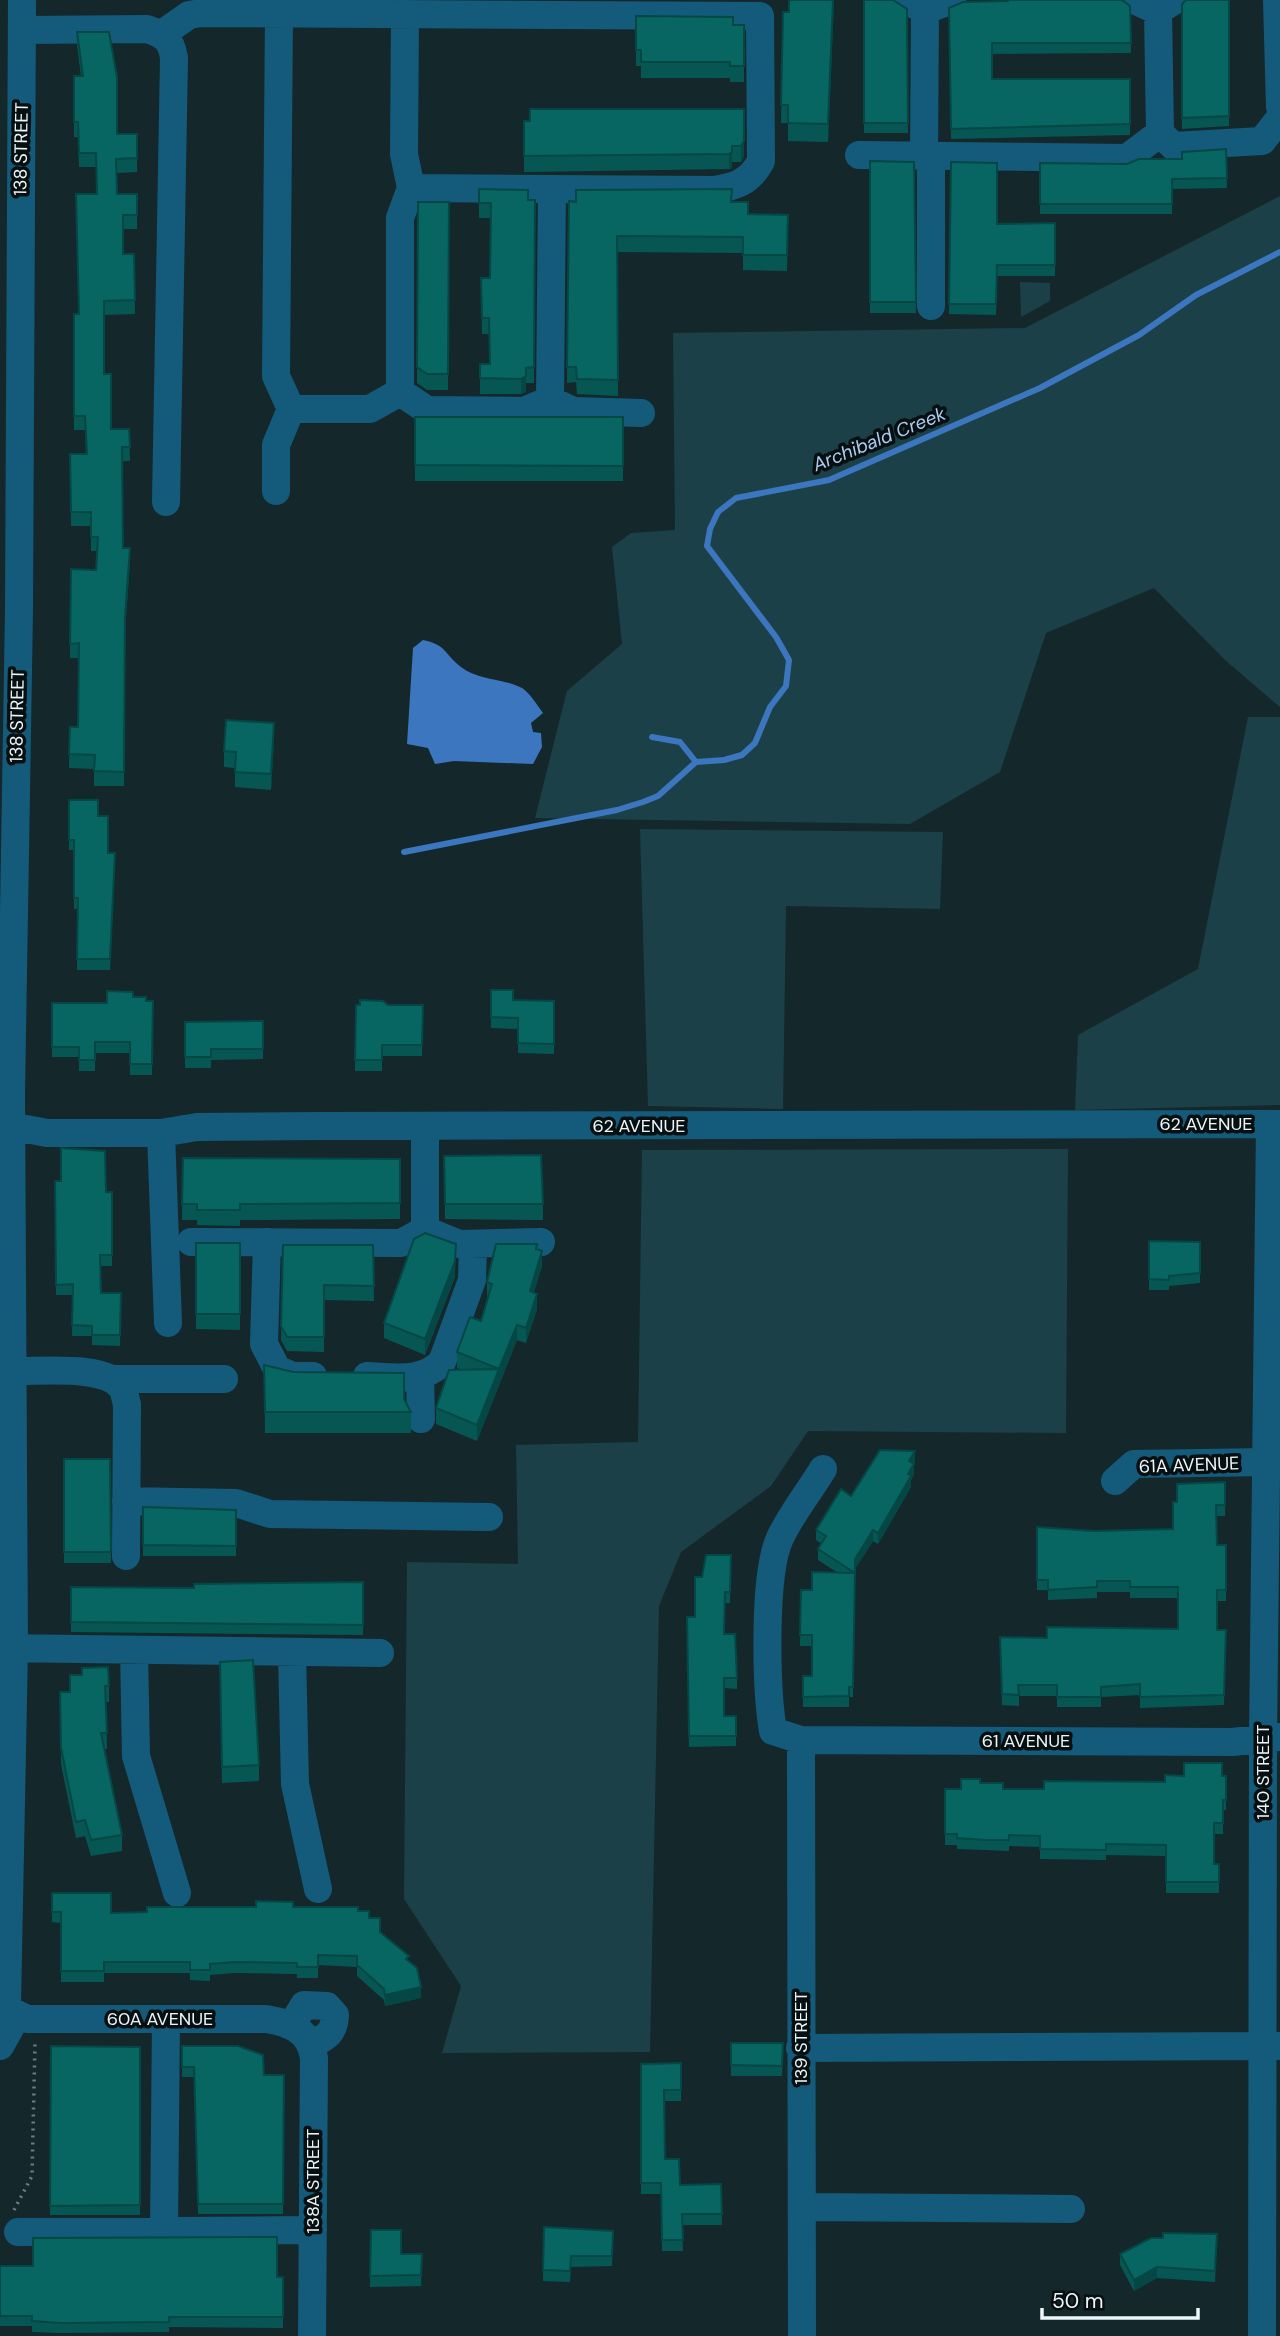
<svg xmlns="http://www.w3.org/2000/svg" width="1280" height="2336" font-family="'DM Sans',sans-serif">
  <rect width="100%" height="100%" fill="#14282c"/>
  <path fill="#1b4048" d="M1280 196V707L1225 660 1154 588 1046 633 1000 772 910 824 535 818 567 691 622 644 612 547 631 533 675 530 673 333 1025 328Z
    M1020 282 1050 283V301L1021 317Z
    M1248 717H1280V1105L1075 1110 1078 1035 1198 969Z
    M640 829 943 832 940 909 786 906 783 1109 648 1106Z
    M1068 1149 1066 1433 808 1431 771 1486 681 1552 659 1606 650 2052 442 2053 461 1986 404 1899 407 1562 518 1564 516 1445 638 1442 642 1150Z"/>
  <path fill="#3b76be" d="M423 640C447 645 444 654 461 667 479 681 503 678 522 688 530 693 537 705 543 713L531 723 533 732 541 733 542 747 533 764 454 761 435 764 428 748 407 744 413 648Z"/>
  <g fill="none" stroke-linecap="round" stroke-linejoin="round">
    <path stroke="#3b76be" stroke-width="6" d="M652 737 680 742 696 762
      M404 852 617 810 643 802 658 796 696 762 724 760 742 755 755 743 770 707 786 686 789 660 776 637 707 546 710 529 718 512 736 498 829 480 1040 388 1139 335 1196 295 1280 252"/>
    <path stroke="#6c7d80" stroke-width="3.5" stroke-dasharray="2 5" stroke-linecap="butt" d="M14 2210 32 2176 35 2043"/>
    <path stroke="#145b7b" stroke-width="28" d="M22 0 19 610 11 1093 14 1648 7 2004 11 2011 27 2019H266C291 2023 310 2031 314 2058L312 2336
      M905 0 925 10 952 0
      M1134 0 1158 11
      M1175 0 1158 11 1160 133 1173 146 1262 141 1280 118
      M1277 0 1280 107
      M22 30 147 29C165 35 171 39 174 58L166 502
      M162 34 189 15 201 13 760 16 761 161C750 182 735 187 713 190L411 188
      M859 155 1127 158 1160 133
      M924 156 925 10
      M931 306V156
      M400 392V218L411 188 404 154 405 14
      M550 400 552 189
      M291 409H370L400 392 427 410 524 411 550 400 573 411 641 413
      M276 491V445L291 409 276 376 279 13
      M0 1124 47 1133H161L197 1127 324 1126 1280 1124
      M161 1133 168 1323
      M425 1230 459 1244 541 1242
      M191 1242 401 1243 425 1230V1126
      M267 1242 264 1344 277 1369 293 1376H313
      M14 1371C40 1372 106 1364 122 1388 125 1392 125 1399 127 1404L126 1556
      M367 1376C394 1377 422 1383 442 1362L472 1280 473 1244
      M420 1377 421 1419
      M113 1379H224
      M823 1469C809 1492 791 1514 780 1538 763 1574 766 1689 773 1731L801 1740 1232 1742 1280 1737
      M1115 1481 1134 1464 1268 1462
      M126 1501 236 1503 270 1514 489 1517
      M0 1648 380 1653
      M134 1650 136 1756 177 1893
      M292 1652 295 1784 318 1889
      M801 1740 802 2336
      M291 2026 304 2005 327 2006 335 2015C334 2033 327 2037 312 2044
      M0 2046 17 2016
      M800 2048 1280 2046
      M803 2207 1071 2209
      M18 2232 313 2230
      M164 2232 166 2019
      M1262 2336 1263 1739 1270 1124"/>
  </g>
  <path fill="#065754" d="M834 0 828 142 788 141V123H781L783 12H789Z
    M864 0 907 9 908 133H864Z
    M1229 0V126L1182 129V4Z
    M1130 6 1131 53 992 54V79H1130V135L951 139 949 8Z
    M636 16 744 25V82H730V78H641V66H636Z
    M77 32 117 134 137 158V172L117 173V194H137V229H123V254H134L135 314 104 315V374L111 429H129L130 461H122L123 548 130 562 125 631 124 786H94V769L69 768 70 727H78L79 658H70L71 569 96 570 97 551H91V526H71L70 454H86L85 430H74V314H79L97 194 96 167H79L78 137H74V76H81L77 46Z
    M744 109V156L741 162H732V168L729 169 524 172V121Z
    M1226 149 1227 188 1172 189V214H1040V163L1127 164 1182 159Z
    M870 161 914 162 916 313H870Z
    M951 162 997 224 1055 223V276H997L996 315 949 314Z
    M479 189 528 200H535L534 383H526V392L521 394H480V364H490L489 334H482L481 278H490V218H479Z
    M569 201 731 202 748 214 788 215 787 271 743 270V253L617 252 618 396 577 394 576 382 567 383Z
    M418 202H449L448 390H427L417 383Z
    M415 417H623V481H415Z
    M274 739 271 790 235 787V768L224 767V751Z
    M69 800 98 816 108 853 115 863 110 970H77L78 909H74V850H69Z
    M491 990 513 1000 554 1001V1054L518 1053V1029L491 1028Z
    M133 997 146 1001H153L152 1075H130V1053H95V1071H79V1057H52V1003H107Z
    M356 1005H423L422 1056H382V1071H355Z
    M263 1021V1059L211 1060V1068H185V1022Z
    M444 1156 543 1204V1220L445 1219Z
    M183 1158 400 1159V1219L240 1220V1226L197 1225V1220H182Z
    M55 1181 106 1192H112V1266H101V1293H121L120 1346 92 1345V1336H72L73 1295H56Z
    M1149 1241 1200 1242V1283L1169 1286V1290H1149Z
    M196 1243H240V1330L196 1329Z
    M283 1245H373L374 1301 324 1300V1352L287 1351 281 1340Z
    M537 1249 542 1266 534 1292 537 1309 526 1343 517 1340 477 1441 436 1424V1408L461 1370 457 1368V1352L481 1321 488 1298 487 1297V1282Z
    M455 1277 425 1355 384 1338V1323Z
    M264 1365 404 1399 411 1412V1433H265Z
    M64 1459H110L111 1563H64Z
    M915 1461 914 1463V1474L911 1480V1487L878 1544 873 1541 855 1569 853 1697H849V1707H803V1676H812V1646H800L801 1590H812L838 1573 818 1560V1549L822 1544 816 1540V1530L851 1496Z
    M1225 1482V1516H1216L1217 1545H1226V1601H1217V1630L1226 1641 1224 1705 1140 1708V1695L1101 1697V1707H1057V1696H1019V1706L1002 1705 1000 1637 1047 1638 1178 1629V1598H1130V1592H1097V1598L1048 1600V1590H1037V1527L1094 1531 1173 1529 1177 1502Z
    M143 1507 236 1510V1556H143Z
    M731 1555 730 1603H725L724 1634 737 1678V1689L724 1688V1716H736V1746L689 1747 687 1617H695L702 1577Z
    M363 1582V1635L71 1632V1587L194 1588Z
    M220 1662 259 1765V1781L222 1783Z
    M70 1675 109 1686V1702H106L107 1749H104L122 1835V1851L91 1856 85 1836 76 1838 61 1764 60 1692H70Z
    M1226 1776V1810H1223V1834H1214V1864H1219V1893H1166V1856L1106 1855V1860L1040 1859V1847L1009 1846V1851L986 1850 957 1849V1845H945V1789H961L980 1783 1003 1789H1044L1165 1782Z
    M52 1893 111 1913 293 1907 358 1911 369 1918 380 1932 409 1961 421 1998 385 2006 384 2000 357 1976V1967L318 1965V1978H297V1974L234 1973 210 1975V1981L190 1980V1973H104V1982H61V1923L52 1922Z
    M731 2043H783L782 2076H731Z
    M51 2046 140 2047V2215H50Z
    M182 2046 264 2075H284L283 2214H198L194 2077H182Z
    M681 2063V2101H664L665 2159 680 2185 721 2184 722 2225H682L683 2251H662L661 2194H641V2064Z
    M544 2227 613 2231 612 2266 571 2267 570 2282 543 2281Z
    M371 2230 401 2254H422L421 2286 370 2287Z
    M1217 2234 1215 2282 1157 2278 1134 2291 1120 2265V2254L1163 2238Z
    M0 2266 283 2277V2328L169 2327V2332L61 2333 32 2332V2326H0Z"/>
  <path fill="#054745" d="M833 0H834L828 142V124Z
    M744 141V156L741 162V146Z
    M732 152V168L729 169V154Z
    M526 376V392L521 394V379Z
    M130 548V562L125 631 124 786 125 617Z
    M274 723V739L271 790V774Z
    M456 1244 455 1277 425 1355V1339Z
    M542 1251V1266L530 1306V1291Z
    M537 1294V1309L526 1343V1328Z
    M517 1325V1340L499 1385V1369Z
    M499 1369V1385L477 1441V1425Z
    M915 1451V1461L909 1471V1461Z
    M914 1464V1474L911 1480V1487L878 1544V1533Z
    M873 1530V1541L855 1569 853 1697 855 1559Z
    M421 1987V1998L385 2006V1995Z
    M1157 2267V2278L1134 2291V2280Z"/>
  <path fill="#076562" stroke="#054745" stroke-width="2" d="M789 0H833L828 124 788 123V105H781L783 12H789Z
    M864 0H893L907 9 908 123H864Z
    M1008 0H1122L1130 6 1131 43H992V79H1130V124L951 129 949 8 963 2 1008 1Z
    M1186 0H1229V116L1182 118V4Z
    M636 16 733 17V25H744V66H730V62H641V50H636Z
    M77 32H109L117 77V134H137V158L116 159 117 194H137V215H123V254H134L135 300 104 301V374H111V429H129L130 447H122L123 548H130L125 617 124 772 94 771 95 755 69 754 70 727H78L79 643 70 644 71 569 96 570 98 537H91V512H71L70 454H87L85 416H74V314H79L76 194H97L96 153H79L78 122H74V76H83Z
    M530 109H744V141L741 146H732V152L729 154 524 156V121H530Z
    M1226 149 1227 178 1172 179V204H1040V163L1127 164 1139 159H1182V152Z
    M870 161 914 162 916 302H870Z
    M951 162 997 163V224L1055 223V265H997L996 304H949Z
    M479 189 528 190V200H535L534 367 526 368V376L521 379 480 378V364H490L489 318H482L481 278H490L491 203H479Z
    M732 189 731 202H748V214L788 215 787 255H743V237L617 236 618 380 577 379 576 367H567L569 201 576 202V190Z
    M418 202H449L448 374H427L417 367Z
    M415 417H623V466L415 465Z
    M226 720 274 723 271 774 235 772 236 752 224 751Z
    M69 800H98V816H108V853H115L110 959H77L78 898H74V840H69Z
    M491 990H513V1000L554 1001V1044L518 1043V1018L491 1017Z
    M107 991 133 992V997H146V1001H153L152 1064H130V1042H95V1060H79V1047H52V1003H107Z
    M360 1000 383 1001 388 1005H423L422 1045H382V1060H355L356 1005H360Z
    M263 1021V1049H211V1057H185V1022Z
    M61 1148 105 1151 106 1192H112V1255H100L101 1293H121L120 1335H92V1326L72 1325 73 1284 56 1285 55 1181H61Z
    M541 1155 543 1204H445L444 1156Z
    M183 1158 400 1159V1203L240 1204V1210H197V1204H182Z
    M425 1233 456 1244 455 1261 425 1339 384 1323 414 1239Z
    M1149 1241 1200 1242V1273L1169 1276V1280L1149 1279Z
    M196 1243H240V1314H196Z
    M496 1244H537L536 1249 542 1251 530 1291 537 1294 526 1328 517 1325 499 1369 457 1352 470 1317 481 1321 492 1284 487 1282Z
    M283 1245H373L374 1286 324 1285V1337H287L281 1326Z
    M264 1365 293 1372 404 1373V1399L411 1412H265Z
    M499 1369 477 1425 436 1408 449 1370Z
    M880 1450 915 1451 909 1461 914 1464 908 1474 911 1476 878 1533 873 1530 855 1559V1573L818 1549 826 1536 816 1530 841 1489 851 1496Z
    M64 1459H110L111 1552H64Z
    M1225 1482V1505H1216L1217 1545H1226V1590H1217V1630H1226L1224 1695 1140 1697V1684L1101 1687V1697H1057V1685H1018L1019 1695 1002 1694 1000 1637 1047 1638V1627L1178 1629V1587H1130V1581H1097V1587L1048 1590V1580H1037V1527L1094 1531 1173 1529V1502H1177V1484Z
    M143 1507 236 1510V1546L143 1545Z
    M706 1555H731L730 1592H725L724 1634H735L737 1678H724V1716H736V1736H689L687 1617H695V1577H702Z
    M812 1572 855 1573 853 1687H849V1696L803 1697V1676H812V1635H800L801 1590H812Z
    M363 1582V1625L71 1622V1587L194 1588V1584Z
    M253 1660 259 1765 222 1767 220 1662Z
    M108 1667 109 1686H105L107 1733H101L122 1835 91 1840 85 1820 76 1822 61 1748 60 1692H70V1675H82V1668Z
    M1184 1763H1222V1776H1226V1800H1223V1823H1214V1864H1219V1882H1166V1845L1106 1844V1850L1040 1849V1836L1009 1835V1840H986L957 1838V1834H945V1789H961V1779H980V1783H1003V1789H1044V1781L1165 1782V1775L1184 1776Z
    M52 1893H111V1913L147 1912V1907H256V1901L293 1902V1907H358V1911H369V1918H380V1932L409 1956 406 1959 417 1968 421 1987 385 1995 384 1989 357 1965V1956L318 1955V1967H297V1963L234 1962 210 1964V1970H190V1962H104V1971H61V1912H52Z
    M731 2043H783L782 2066 731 2065Z
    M51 2046 140 2047V2205L50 2206Z
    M182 2046H238L263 2055 264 2075H284L283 2204H198L194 2067H182Z
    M681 2063V2090H664L665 2159H679L680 2185 721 2184 722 2214H682L683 2240H662L661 2183H641V2064Z
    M544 2227 613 2231 612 2256H571L570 2271 543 2270Z
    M371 2230H401V2254H422L421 2275 370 2276Z
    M1163 2233 1217 2234 1215 2271 1157 2267 1134 2280 1120 2254 1151 2238H1163Z
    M277 2237V2277H283V2317H169V2322L61 2323 32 2321V2316H0V2266H33V2238Z"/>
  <g text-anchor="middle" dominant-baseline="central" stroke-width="7" stroke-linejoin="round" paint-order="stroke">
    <g font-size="18" fill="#eaf6f9" stroke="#070f11">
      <text transform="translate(21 149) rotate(-89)">138 STREET</text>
      <text transform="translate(17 716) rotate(-89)">138 STREET</text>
      <text x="1206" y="1124">62 AVENUE</text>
      <text x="639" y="1126">62 AVENUE</text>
      <text transform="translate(1189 1465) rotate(-2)">61A AVENUE</text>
      <text x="1026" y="1741">61 AVENUE</text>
      <text transform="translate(1263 1772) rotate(-90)">140 STREET</text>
      <text x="160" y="2019">60A AVENUE</text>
      <text transform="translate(801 2038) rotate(-90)">139 STREET</text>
      <text transform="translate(313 2181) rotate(-90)">138A STREET</text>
    </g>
    <g font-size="19" font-style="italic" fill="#aecdf3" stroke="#070f11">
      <text transform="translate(879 439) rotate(-22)">Archibald Creek</text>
    </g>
  </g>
  <path d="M1042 2308v10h156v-10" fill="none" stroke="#eaf6f9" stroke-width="3.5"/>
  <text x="1052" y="2308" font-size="21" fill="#eaf6f9" stroke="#070f11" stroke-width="5" paint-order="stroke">50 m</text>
</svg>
